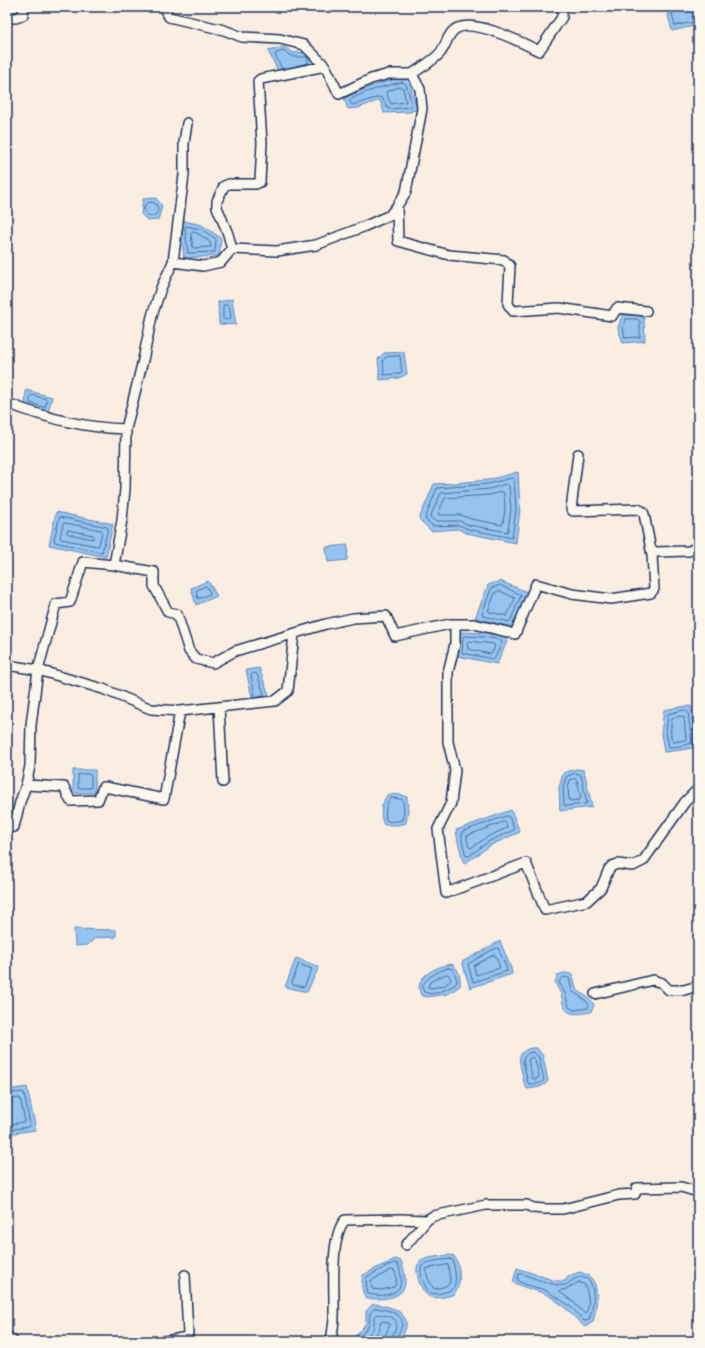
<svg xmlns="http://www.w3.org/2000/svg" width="705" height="1348" font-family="Mynerve,sans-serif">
  <rect width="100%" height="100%" fill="#faeee3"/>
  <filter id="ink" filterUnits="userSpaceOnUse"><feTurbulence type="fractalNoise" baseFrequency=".025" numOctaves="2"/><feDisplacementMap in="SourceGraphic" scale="8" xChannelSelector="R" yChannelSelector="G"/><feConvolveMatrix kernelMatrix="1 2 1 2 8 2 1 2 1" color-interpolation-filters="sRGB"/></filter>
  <g filter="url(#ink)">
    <path fill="#95c4f0" stroke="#6488b6" d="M666 7H698V25L672 31Z
      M284 47 294 53 309 52 314 65 280 75 268 51Z
      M402 77 409 80 417 109 410 112 384 113 380 100 358 108 348 109 344 99C362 88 382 83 402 77Z
      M156 198 162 206 158 220 148 221 141 214 143 199Z
      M180 220 202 225 221 238 219 256 184 258Z
      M232 299 236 325 219 324 218 302Z
      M622 315H638L644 318 645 341 623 343 618 328Z
      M404 352 407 374 399 378 380 380 378 359 384 353Z
      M26 390 52 397 48 413 25 405Z
      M518 472 520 509 516 543 466 533 458 529 431 531 419 519 434 484 455 483 488 480Z
      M56 512 113 524 106 557 49 545Z
      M348 545 347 560 328 562 326 547Z
      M208 581 217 596 196 605 191 588Z
      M500 581 527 592 513 627 475 618 488 585Z
      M459 632 485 633 509 637 497 664 457 656Z
      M259 668 271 700 253 702 246 670Z
      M691 706 697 747 681 750 664 752 661 733 664 710 678 707Z
      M576 769 584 770 592 807 560 811 559 788 563 773Z
      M73 770H95V793H73Z
      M388 794 402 795 407 797 408 812 406 823 397 825H384C379 815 381 803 388 794Z
      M511 810 520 832 491 845 464 864 458 842 456 830Z
      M74 929 116 930V937L95 938 88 945 75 946Z
      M500 941 511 968 512 974 470 988 462 962Z
      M296 958 319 967 307 992 285 987Z
      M452 964C459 969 461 978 460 986L448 994 426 997 421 995C412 977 437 966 452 964Z
      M563 973H567L573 975 576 989C583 995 590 997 594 1005L591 1012C580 1014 567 1017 563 1004 562 1000 562 997 561 994 559 990 557 986 555 982L558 975Z
      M531 1048H537L543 1056 548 1081C543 1088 535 1088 527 1089 524 1084 523 1079 522 1073 519 1061 516 1052 531 1048Z
      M27 1087 36 1130 7 1134V1090Z
      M450 1255 454 1256C459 1262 460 1275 459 1283 458 1286 457 1291 454 1294 449 1297 432 1300 427 1295 421 1290 412 1268 420 1262 425 1257 443 1256 450 1255Z
      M395 1259 401 1261C403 1266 404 1270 405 1276 408 1300 384 1299 367 1299 361 1293 361 1283 363 1275Z
      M517 1268 556 1281H565L569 1276 579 1272C583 1273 587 1274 590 1277 601 1287 596 1310 593 1322L585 1327C571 1315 560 1300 543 1293 532 1289 523 1288 513 1282Z
      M373 1304C396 1306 419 1317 398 1341H352L366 1323V1311Z"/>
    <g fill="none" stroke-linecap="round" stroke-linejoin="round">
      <path stroke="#4c6b98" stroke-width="1" d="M670 7 675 26 698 21
        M282 69 275 55 276 53 283 51 293 57H307L308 61V63L296 66
        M402 82 406 84 412 105 411 107 388 109 383 99 379 97 352 105 350 103V100C365 91 385 86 402 82Z
        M400 87 403 88 406 102 391 104 386 92Z
        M144 209a7 7 0 1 1 14 0a7 7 0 1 1-14 0Z
        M186 226 201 229 216 239 215 252 188 253 185 228Z
        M193 232 199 234 210 242 211 247 193 248 191 234Z
        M224 305H227L229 306 231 318 229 320 223 319V307Z
        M626 319H637L640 321V337L625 338 623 328Z
        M400 356 402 372 398 374 384 375 383 360 386 357Z
        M32 395 46 399 47 401 45 407H43L30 403V397Z
        M512 478 514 479 516 509 512 538 468 529 459 525 433 526 425 519 437 488 488 484Z
        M507 484 509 486 511 509 508 530 507 532 469 525 460 521H435L430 517 441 493 489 489Z
        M502 492 504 493 505 509 503 523 502 525 471 519 461 515H440L438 514 445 498 489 495Z
        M60 517 107 527 108 529 102 552H100L55 542 54 540Z
        M65 523 101 530 102 532 99 545 97 546 61 539 60 537 63 524Z
        M68 530 93 535 94 538 92 539 69 534 67 533Z
        M500 585 521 595 510 622 483 616 482 614 491 589Z
        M206 586 210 592V594L198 599 196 591Z
        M500 591 515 598 507 616 490 612 488 611 495 593Z
        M464 636 484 637 501 640 502 642 495 658 493 659 462 653 463 638Z
        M469 641 494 644 495 646 492 653 490 654 468 649 467 643Z
        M257 697 255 696 251 675 253 673 257 674 264 694V696L260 697
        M686 710 688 712 692 743 681 746 669 747 666 733 668 714 679 711Z
        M680 716 684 717 686 739 685 740 673 742C669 735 671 727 672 719Z
        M576 773 581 775 587 803 585 804 565 806 564 805 563 788 566 777Z
        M89 774 91 776V788H78V775Z
        M575 779 577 780 581 798 579 800 570 801 569 799 568 789 570 780Z
        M391 798 401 799 403 800 404 812 402 820C397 821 390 823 386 820 385 812 385 804 391 798Z
        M507 816 509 817 514 828V830L489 841 469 856H466L462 841V832Z
        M504 822 506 823 507 828 487 837 471 848 469 847 467 840V836Z
        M498 948 507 969V971L473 982 468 964 488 952Z
        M494 955 496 956 500 968 476 975 474 966Z
        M299 964 312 969 304 987 293 985 292 983Z
        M448 968 453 969 457 980 456 984C447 989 435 997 424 992L422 986C428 976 437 972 448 968Z
        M447 974 449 975 451 980 444 986 430 988 428 987 430 982Z
        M564 977 569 978 572 991 585 1000 589 1005 588 1008 574 1010 569 1007 565 993 559 982 561 979Z
        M532 1052 535 1053 539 1058 544 1080C542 1084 535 1084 530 1084L528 1083 523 1061C524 1055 527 1053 532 1052Z
        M532 1057 535 1060 539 1076 537 1079H533L528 1061 530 1058Z
        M7 1094 22 1092 24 1093 30 1125 29 1127 7 1130
        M7 1099 20 1098 25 1121 23 1122 7 1125
        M450 1259 453 1260C454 1268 459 1285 451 1290 449 1291 445 1292 442 1293 439 1293 433 1295 430 1292 425 1289 417 1269 423 1265 428 1261 444 1260 450 1259Z
        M394 1263 398 1264C400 1268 400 1272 401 1277 403 1296 382 1297 368 1294L366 1282 367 1277Z
        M448 1265 450 1279 449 1284 443 1287 434 1289 428 1279 426 1269 429 1268Z
        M392 1270 395 1271C396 1276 398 1282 394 1287L381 1290 372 1289 371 1281Z
        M519 1274H522C532 1277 555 1287 565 1285 567 1285 574 1278 579 1277 582 1277 588 1278 590 1282 596 1293 593 1308 589 1320L584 1321 570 1306 558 1298 545 1290 524 1284 518 1281V1279Z
        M579 1282 585 1285C588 1294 591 1306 585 1314L573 1302 560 1292 561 1290C570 1290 572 1285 579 1282Z
        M357 1341 369 1325 370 1313 375 1308C385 1309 405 1313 402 1326 400 1331 396 1336 396 1341
        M364 1341 374 1327V1316L377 1314C389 1316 402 1317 394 1332 392 1336 391 1337 391 1341
        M372 1341 379 1330 381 1322 383 1321 389 1323 390 1324 386 1334 385 1341"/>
      <g stroke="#1b2f5e" stroke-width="12">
        <path id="street" d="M165 7 166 12 169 17 224 30 242 37 280 39 304 45 325 66
          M7 18H16L23 15 24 7
          M412 74C420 68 435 60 441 52 446 45 447 37 453 31 469 15 523 43 539 51L562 17V9L565 7
          M187 123 184 143V175L173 262 203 266 221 262 232 249 277 251 316 245 363 227 390 215 397 206 398 241 449 255 504 260 510 266 508 304 513 311 559 308 612 316 617 308 646 311
          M232 249 228 234 217 207V201L224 186 229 184H256L260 182 262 143 258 81 261 79 325 66 339 94 371 79 389 74H412L420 89 422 109 406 192 397 206
          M7 403C45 418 85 428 126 429
          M578 454 571 509 573 511 638 509 642 511 644 514 652 555
          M114 565 154 572V586L168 612 177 614 189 651 196 659 213 663 235 651 326 624 353 618 386 616 395 636 450 624H474L515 634 536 584 572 594 611 599 651 593 654 589 652 555 655 552 689 551 698 547
          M455 624V644L448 672V742L455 770 451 803 438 829 446 893 526 863 545 910 587 901 601 888 609 869 612 866 618 864 633 866 643 861 685 802 698 789
          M7 665 38 670 103 689 151 709 180 711
          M219 707 223 782
          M26 785 63 787H64L70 800 71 801 98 800 103 787H105L164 799 180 711 275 701 288 691 294 634
          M7 829 14 827 20 802 26 785 30 766 31 725 38 670 56 604 70 602 83 562 114 565 122 520 125 489 126 429 143 360 152 316 161 288 173 262
          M595 994 653 980 662 983 669 990H684L698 986
          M406 1245 427 1220 433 1216 486 1205H527L533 1208 544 1209H563L619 1195 635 1194 637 1188 681 1187 698 1192
          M7 1336 13 1341
          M165 1341 187 1337 188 1334 185 1275
          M331 1341C332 1333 334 1325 334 1317 335 1293 329 1238 345 1220L400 1219 427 1220"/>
      </g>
      <use href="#street" stroke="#fbf7ec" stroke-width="9"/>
    </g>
  </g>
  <rect width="705" height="1348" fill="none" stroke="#fbf7ec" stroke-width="24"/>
  <rect x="12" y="12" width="681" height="1324" fill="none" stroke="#1b2f5e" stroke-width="1.5" filter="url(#ink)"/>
</svg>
